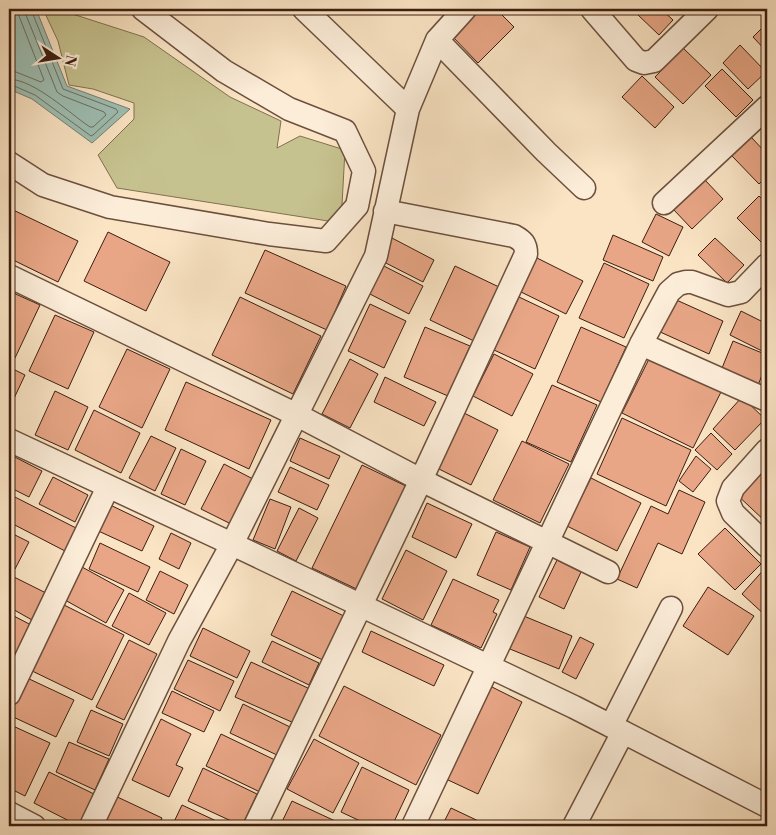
<svg xmlns="http://www.w3.org/2000/svg" width="776" height="835" font-family="'Libre Bodoni',serif">
  <rect width="100%" height="100%" fill="#fae4c4"/>
  <filter id="stains"><feTurbulence type="fractalNoise" baseFrequency=".004" numOctaves="4"/><feColorMatrix values="0 0 0 0 .2 0 0 0 0 .09 0 0 0 0 .02 0 0 0 .5 -.17"/></filter>
  <radialGradient id="worn" r=".72"><stop offset=".6" stop-color="#630" stop-opacity="0"/><stop offset="1" stop-color="#630" stop-opacity=".3"/></radialGradient>
  <path fill="#c6c28f" stroke="#827050" d="M43 9H57L144 37 230 97 281 121 277 148 300 136 345 150 341 223 117 188 98 155 134 119V103L93 89 69 85 58 41Z"/>
  <path fill="#9ebfb3" stroke="#777f72" d="M9 9H36L67 86 130 109 92 143 32 99 9 89Z"/>
  <g fill="none" stroke-linecap="round" stroke-linejoin="round">
    <path stroke="#6e6e62" stroke-width="1" d="M9 71 16 72 41 82 44 80 19 16 18 9
      M9 79C35 80 69 113 90 127H93L106 115 104 112 63 96 57 92 26 15V9
      M9 85H12L35 95 91 136 93 135 118 112 116 109 63 89 32 12V9"/>
  </g>
  <path fill="#e8a686" stroke="#3d1e11" d="M479 9H496L514 27 478 63 452 36Z
    M642 9H661L673 20 659 35 637 14Z
    M766 24 767 25V52L753 37Z
    M740 45 766 72 748 89 723 63Z
    M683 48 711 75 683 104 655 77Z
    M722 69 753 100 736 117 705 86Z
    M642 76 674 107 655 128 622 97Z
    M751 137 767 154V176L759 184 732 156Z
    M704 179 723 199 692 229 673 209Z
    M759 196 767 204V242L764 245 737 218Z
    M9 208 78 241 58 282 9 258Z
    M656 214 683 227 669 256 642 242Z
    M108 232 170 262 146 311 84 281Z
    M613 235 663 257 653 281 603 260Z
    M392 238 434 260 423 282 380 260Z
    M715 238 744 265 727 283 698 255Z
    M265 250 346 286 327 330 245 293Z
    M535 257 583 281 566 314 519 291Z
    M604 263 649 284 624 338 579 318Z
    M380 264 423 286 409 314 366 292Z
    M455 266 499 287 474 341 430 320Z
    M9 291 40 305 15 358 9 355Z
    M240 297 321 336 293 394 212 355Z
    M519 297 559 316 535 369 494 350Z
    M672 298 723 321 709 354 658 331Z
    M370 304 406 321 384 368 348 351Z
    M741 311 767 324V350L766 353 730 335Z
    M55 315 94 332 68 389 29 371Z
    M425 327 470 346 448 396 404 377Z
    M581 327 626 347 601 402 557 382Z
    M733 341 767 355V362L757 388 720 373Z
    M127 349 170 369 142 428 99 407Z
    M494 354 533 374 512 416 473 396Z
    M650 357 721 392 693 448 622 413Z
    M350 359 378 374 350 428 322 414Z
    M9 367 25 375 9 409Z
    M385 377 436 402 424 426 374 402Z
    M186 382 271 420 249 469 165 430Z
    M552 385 597 405 571 462 526 442Z
    M55 391 88 407 68 450 35 435Z
    M742 397 765 419 735 450 713 429Z
    M94 410 140 433 121 473 75 450Z
    M464 413 498 430 471 485 437 468Z
    M622 418 691 450 666 506 597 474Z
    M711 433 732 454 717 470 695 450Z
    M151 436 176 448 155 491 129 478Z
    M300 438 340 456 329 479 290 461Z
    M522 441 569 464 540 523 493 500Z
    M181 449 206 461 185 505 161 494Z
    M9 454 42 471 29 497 9 487Z
    M696 456 711 469 693 492 679 481Z
    M224 464 253 479 231 524 201 509Z
    M362 465 412 489 363 592 312 568Z
    M759 466 767 474V523L734 492Z
    M290 467 329 485 317 510 278 492Z
    M53 477 88 495 75 522 39 504Z
    M591 478 641 503 617 551 567 526Z
    M679 490 705 502 682 554 658 543 637 588 617 579 651 506 668 514Z
    M9 494 76 528 65 551 9 522Z
    M270 499 291 507 275 549 253 540Z
    M106 503 154 526 142 551 94 529Z
    M427 503 472 524 456 558 412 537Z
    M299 508 318 518 296 561 277 551Z
    M725 528 761 564 735 590 698 554Z
    M9 532 29 542 15 569 9 565Z
    M496 532 530 547 511 590 477 575Z
    M171 533 191 543 179 569 159 559Z
    M100 543 150 567 138 592 89 569Z
    M406 550 447 571 423 620 382 599Z
    M557 560 581 572 564 609 539 597Z
    M767 566V617L742 594Z
    M82 567 124 590 106 623 65 600Z
    M160 571 188 585 174 614 146 600Z
    M14 577 46 593 32 620 9 607V587Z
    M453 579 499 600 493 612 497 614 481 648 431 625Z
    M708 587 754 616 728 655 683 626Z
    M292 591 350 619 329 663 271 635Z
    M129 593 166 613 149 645 112 626Z
    M58 602 124 635 92 700 26 668Z
    M10 614 33 626 17 657 9 652V618Z
    M519 614 572 636 559 669 505 647Z
    M203 628 250 651 237 678 190 656Z
    M371 631 444 665 434 686 362 652Z
    M580 637 594 644 576 679 562 672Z
    M129 640 157 654 124 720 96 707Z
    M272 641 319 663 309 685 262 662Z
    M188 660 234 681 220 711 174 689Z
    M251 662 310 689 294 723 235 697Z
    M25 677 74 700 56 737 9 715V712Z
    M344 686 441 735 416 785 319 736Z
    M490 686 522 702 478 794 446 779Z
    M172 691 214 711 204 732 162 713Z
    M243 704 290 727 277 755 230 733Z
    M91 710 123 724 109 756 77 742Z
    M161 719 191 734 176 765 183 768 169 797 132 780Z
    M13 726 50 743 25 796 9 788V736Z
    M221 734 275 760 260 792 206 766Z
    M314 739 359 763 333 813 287 789Z
    M69 742 109 759 95 790 56 772Z
    M362 767 409 790 392 826H371L341 812Z
    M203 768 257 794 242 826 188 801Z
    M49 772 94 794 79 826 34 803Z
    M111 794 162 818 158 826H96Z
    M292 801 346 826H280Z
    M182 805 227 826H172Z
    M451 808 489 826H442Z"/>
  <g fill="none" stroke-linecap="round" stroke-linejoin="round">
    <g stroke="#6c503e" stroke-width="25">
      <path id="minor" d="M304 9 408 109
        M592 9 636 60 644 63 654 61 707 9
        M437 40 546 152 584 188
        M9 163 43 185 110 207 269 234 326 241 357 206 364 171 345 131 289 109 224 71 143 9
        M664 203 767 107
        M9 276 297 415 421 480 608 572
        M641 344 767 400
        M9 440 232 544 574 707 623 732 574 826
        M767 450 733 488 728 501 733 513 767 546
        M9 694 108 487
        M611 726 671 608
        M623 732 767 806
        M9 813 34 826
        M91 826 179 641 232 544 376 256 408 109 437 40 465 9
        M255 826 421 480 526 254C526 244 523 241 514 236L385 211
        M413 826 641 344 669 292 678 284 686 282H692L728 295 741 292 767 265"/>
    </g>
    <use href="#minor" stroke="#fcedd9" stroke-width="22"/>
  </g>
  <rect width="776" height="835" fill="none" stroke="#fae4c4" stroke-width="30"/>
  <rect x="10" y="10" width="756" height="815" fill="none" stroke="#3d1e11" stroke-width="2.5"/>
  <rect x="15" y="15" width="746" height="805" fill="none" stroke="#3d1e11"/>
  <g transform="translate(58 58) rotate(102)" stroke="#fcedd9" stroke-width="4" paint-order="stroke">
  <path d="M0-4L9 19L0 12L-9 19Z" fill="#3d1e11"/>
  <text y="-8" font-size="14" font-weight="bold" text-anchor="middle" fill="#3d1e11">N</text>
  </g>
  <rect width="100%" height="100%" filter="url(#stains)"/>
  <rect width="100%" height="100%" fill="url(#worn)"/>
</svg>
